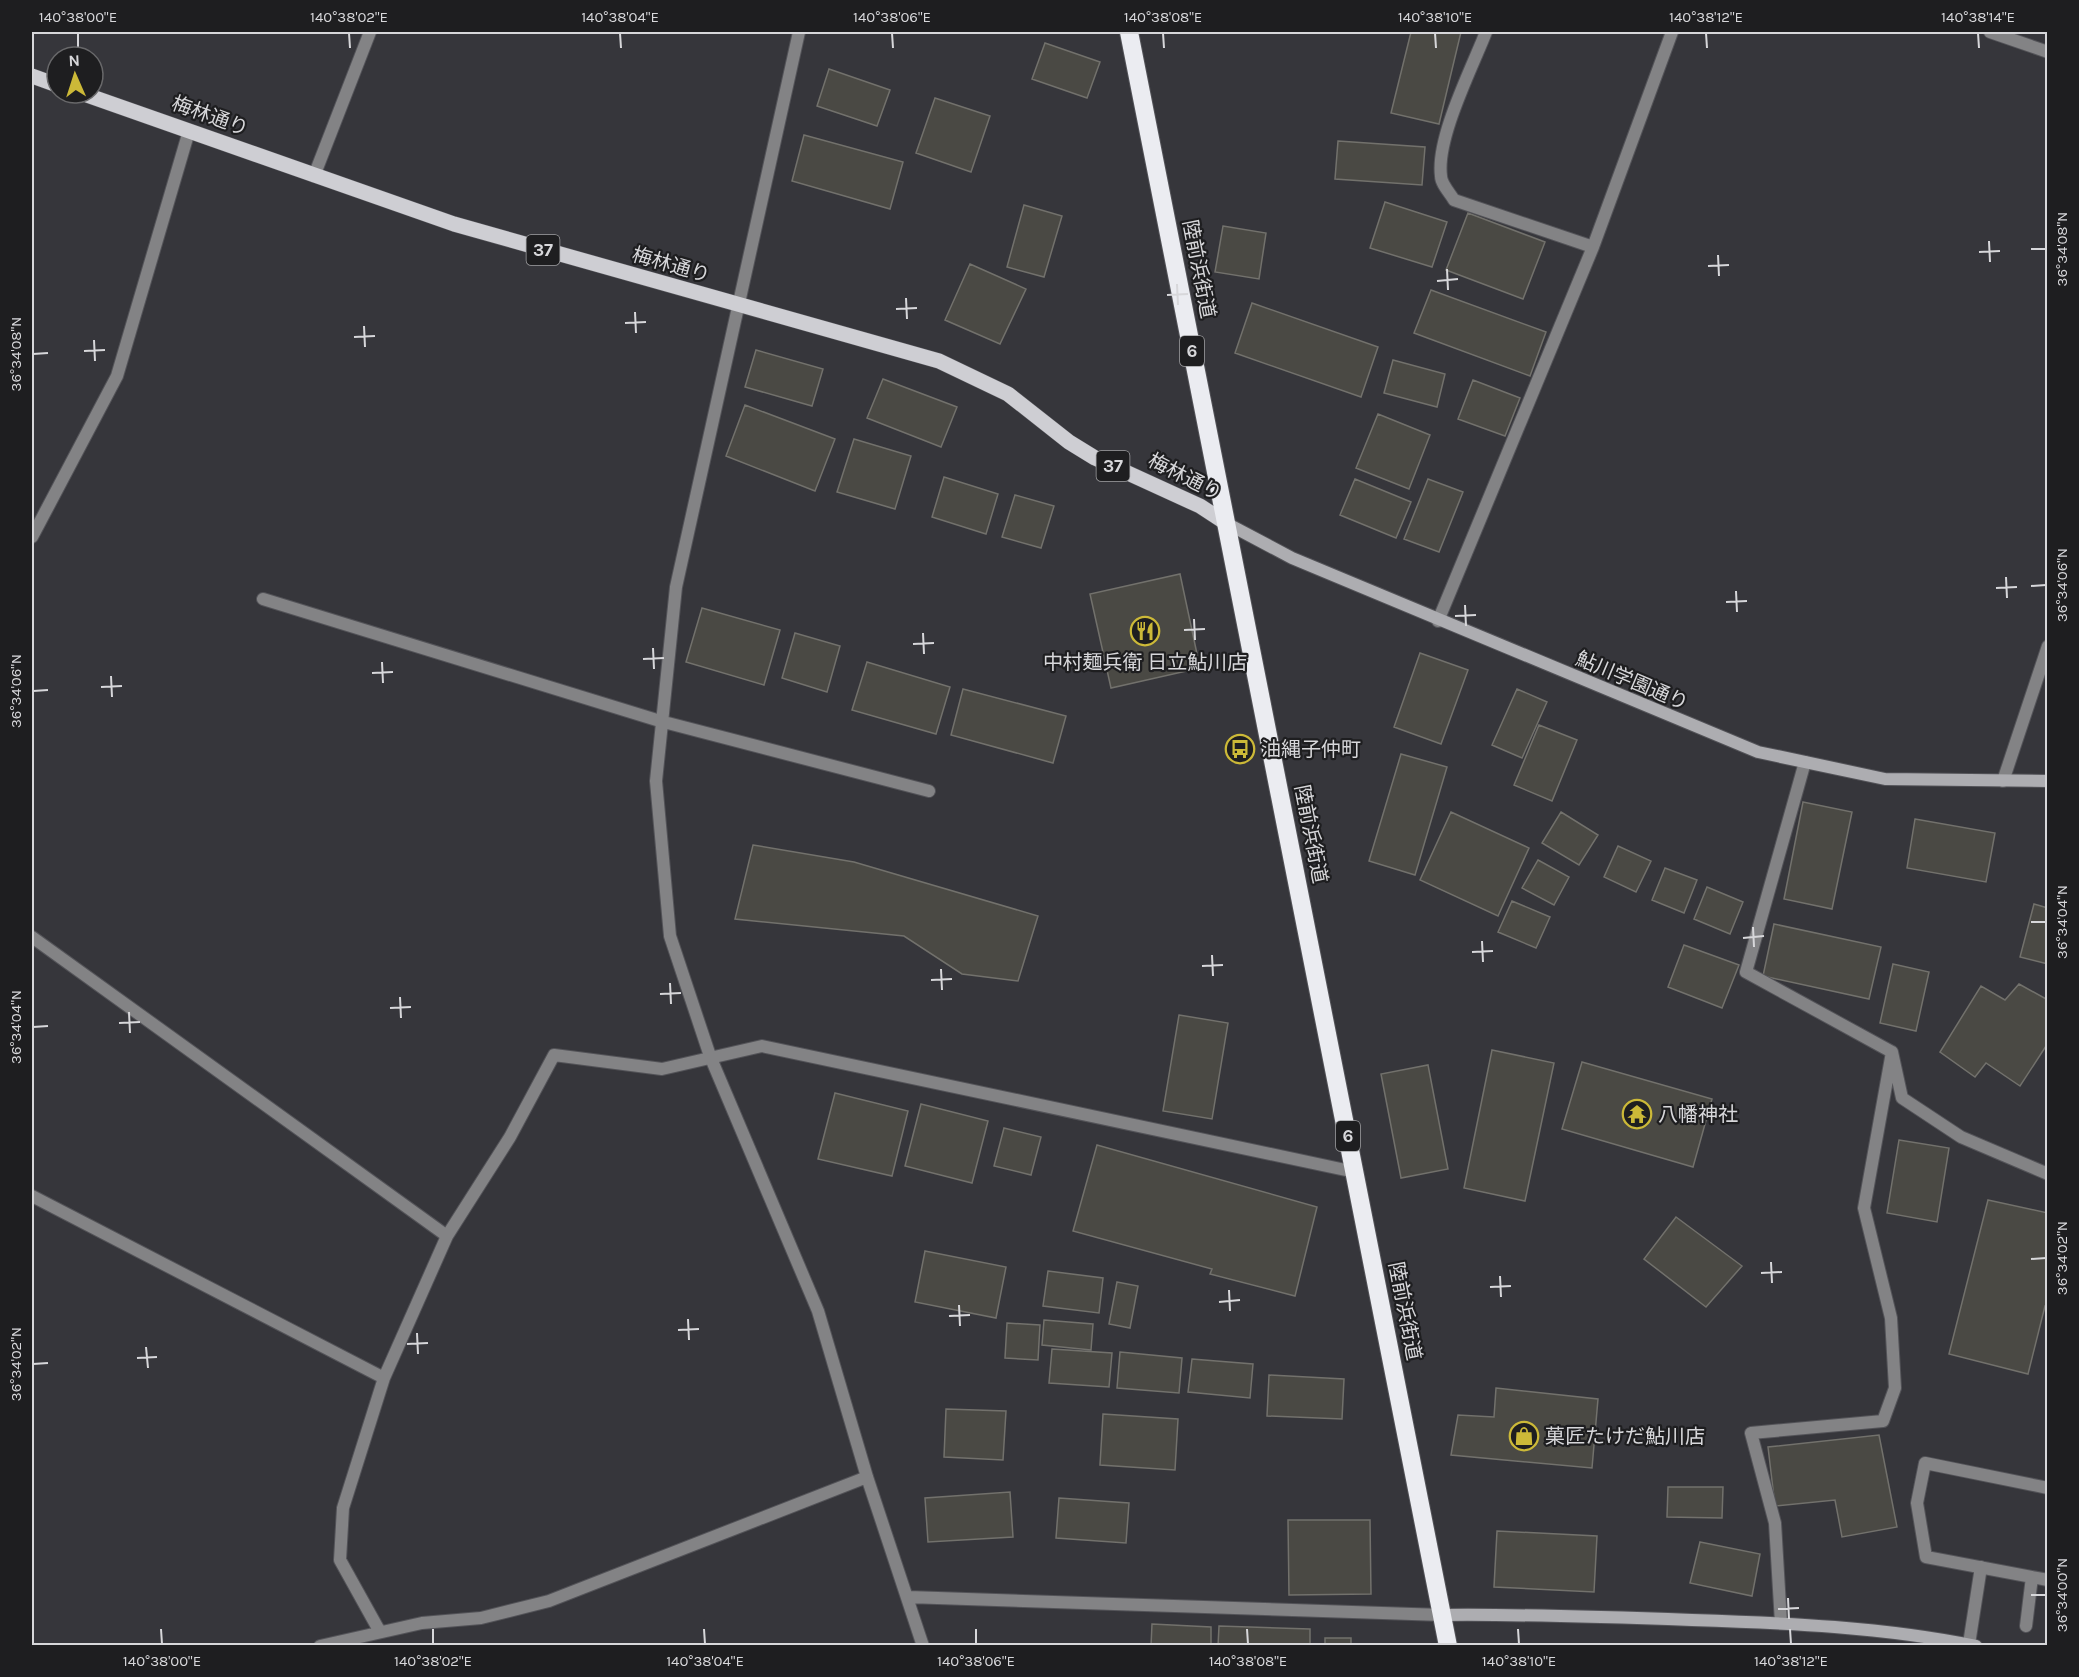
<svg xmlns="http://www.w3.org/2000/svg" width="2079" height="1677" font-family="Karla,'Noto Sans JP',sans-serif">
  <rect width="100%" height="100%" fill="#36363b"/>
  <path fill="#4a4944" stroke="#72716c" stroke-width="1.5" d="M1411 32H1461L1439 124 1391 113Z
    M1045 43 1100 62 1087 98 1032 79Z
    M829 69 890 90 877 126 817 106Z
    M935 98 990 116 971 172 916 153Z
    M804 135 903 162 890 209 792 181Z
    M1338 141 1425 147 1422 185 1335 179Z
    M1385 202 1447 222 1432 267 1370 248Z
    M1024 205 1062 216 1044 277 1007 267Z
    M1468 213 1545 242 1523 299 1446 270Z
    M1223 226 1266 233 1259 279 1215 272Z
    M970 264 1026 289 1000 344 945 320Z
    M1431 290 1546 332 1530 376 1414 333Z
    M1252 303 1378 347 1361 397 1235 353Z
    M756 350 823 369 812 406 745 387Z
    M1393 360 1445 374 1437 407 1384 393Z
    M883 379 957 407 941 447 867 418Z
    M1473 380 1520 398 1505 436 1458 419Z
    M745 405 835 439 815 491 726 456Z
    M1378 414 1430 435 1409 489 1356 468Z
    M854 439 911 456 895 509 837 492Z
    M944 477 998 494 986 534 932 517Z
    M1355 479 1411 502 1396 538 1340 515Z
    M1428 479 1463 492 1439 552 1404 539Z
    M1015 495 1054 506 1041 548 1002 537Z
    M1180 574 1200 668 1111 688 1090 594Z
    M702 608 780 630 764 685 686 662Z
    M795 633 840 646 827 692 782 678Z
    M1420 653 1468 670 1441 744 1394 727Z
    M867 662 950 687 936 734 852 710Z
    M963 689 1066 716 1053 763 951 735Z
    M1517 689 1547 702 1522 758 1492 745Z
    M1539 725 1577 740 1552 801 1514 785Z
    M1401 754 1447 767 1415 875 1369 861Z
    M1803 802 1852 812 1832 909 1784 899Z
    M1451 812 1529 848 1498 916 1420 880Z
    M1561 812 1598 835 1579 865 1542 843Z
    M1915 819 1995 833 1986 882 1907 868Z
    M753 845 854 862 1038 916 1018 981 962 974 904 936 735 919Z
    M1618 846 1651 861 1636 892 1604 877Z
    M1538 860 1569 877 1554 905 1522 888Z
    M1665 868 1697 880 1684 913 1652 900Z
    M1707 887 1743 902 1730 934 1694 919Z
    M1512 901 1550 917 1536 948 1498 932Z
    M2034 904 2048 908V964L2020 957Z
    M1774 924 1881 947 1869 999 1763 976Z
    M1684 945 1739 965 1722 1008 1668 987Z
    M1893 964 1929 972 1916 1031 1880 1023Z
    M2019 984 2048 1000V1043L2020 1086 1986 1063 1975 1077 1940 1052 1981 986 2005 1000Z
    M1179 1015 1228 1023 1212 1119 1163 1111Z
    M1492 1050 1554 1063 1525 1201 1464 1188Z
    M1582 1062 1712 1099 1693 1167 1562 1129Z
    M1428 1065 1448 1169 1401 1178 1381 1074Z
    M835 1093 908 1111 892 1176 818 1159Z
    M921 1104 988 1121 972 1183 905 1166Z
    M1004 1128 1041 1137 1031 1175 994 1166Z
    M1899 1140 1949 1148 1937 1222 1887 1213Z
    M1097 1145 1317 1207 1295 1296 1210 1274 1212 1269 1073 1231Z
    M1988 1200 2048 1213V1307L2045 1306 2028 1374 1949 1354Z
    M1676 1217 1742 1266 1706 1307 1644 1259Z
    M925 1251 1006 1267 996 1318 915 1302Z
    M1048 1271 1103 1278 1099 1313 1043 1306Z
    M1117 1282 1138 1286 1130 1328 1109 1324Z
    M1044 1320 1093 1324 1091 1350 1042 1345Z
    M1007 1323 1040 1325 1038 1360 1005 1358Z
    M1052 1349 1112 1353 1109 1387 1049 1383Z
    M1120 1352 1182 1358 1179 1393 1117 1388Z
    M1192 1359 1253 1364 1250 1398 1188 1392Z
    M1269 1375 1344 1379 1342 1419 1267 1416Z
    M1496 1388 1598 1399 1592 1468 1451 1455 1458 1415 1494 1417Z
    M946 1409 1006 1411 1003 1460 944 1457Z
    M1103 1414 1178 1419 1175 1470 1100 1465Z
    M1879 1435 1897 1527 1842 1537 1835 1500 1775 1506 1768 1447Z
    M1668 1487H1723L1722 1518 1667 1517Z
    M1010 1492 1013 1537 928 1542 925 1498Z
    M1059 1498 1129 1503 1126 1543 1056 1538Z
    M1288 1520H1370L1371 1594 1289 1595Z
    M1497 1531 1597 1536 1594 1592 1494 1587Z
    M1700 1542 1760 1554 1752 1596 1690 1583Z
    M1152 1624 1211 1627V1646H1151Z
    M1219 1626 1310 1629V1646H1218Z
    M1325 1638H1351V1646H1325Z"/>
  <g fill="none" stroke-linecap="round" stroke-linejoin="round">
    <g stroke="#535358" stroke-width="14">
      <path id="lane" d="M2048 1488 1925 1463 1917 1503 1926 1557 2048 1580
        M2026 1626 2032 1577
        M1969 1644 1981 1567"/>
    </g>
    <g stroke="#535358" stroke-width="14">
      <path id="street" d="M799 32 676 587 656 781 670 936 710 1056 818 1311 867 1477 923 1646
        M1486 32C1472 68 1436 138 1441 176 1441 184 1450 193 1454 200L1593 247
        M1990 32 2048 52
        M314 176 370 32
        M32 537 117 376 189 131
        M263 599 660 721 929 791
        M1438 621 1593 247 1672 32
        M1805 762 1746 972 1892 1052 1902 1098 1961 1137 2048 1174
        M2003 781 2048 646
        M32 937 447 1236
        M32 1196 384 1378
        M908 1597 1442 1615
        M1781 1623 1775 1523 1751 1433 1883 1421 1895 1388 1891 1318 1864 1208 1892 1052
        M380 1632 340 1560 343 1508 384 1378 447 1236 510 1137 554 1055 662 1069 762 1046 1355 1172
        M320 1646 422 1623 481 1618 549 1601 867 1477"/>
    </g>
    <g stroke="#535358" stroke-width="14">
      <path id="secondary" d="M1226 523 1292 558 1758 752 1885 779 2048 781
        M1442 1615C1526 1614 1609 1617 1692 1620 1787 1623 1883 1627 1976 1646"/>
    </g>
    <g stroke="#535358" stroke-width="16">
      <path id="primary" d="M32 76 57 85
        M81 93 454 224 939 361 1008 394 1069 442 1095 458 1200 506 1226 523"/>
    </g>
    <g stroke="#535358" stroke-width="20">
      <path id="highway" d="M1129 32 1448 1646"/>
    </g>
    <use href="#lane" stroke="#838385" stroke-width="12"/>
    <use href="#street" stroke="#838385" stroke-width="12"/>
    <use href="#secondary" stroke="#adadb1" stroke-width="12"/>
    <use href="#primary" stroke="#ceced3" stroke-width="15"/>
    <use href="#highway" stroke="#ebecf1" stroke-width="18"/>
  </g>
  <path fill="none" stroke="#d7d7da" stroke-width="2" d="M78 33V48M349 33 350 48M620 33 621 48M892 33 893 48M1163 33 1164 48M1435 33 1436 48M1706 33 1707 48M1978 33 1979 48M1989 241 1990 262M2031 249H2046M1979 252 2000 251M1718 255 1719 276M1708 266 1729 265M1447 269 1448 290M1437 281 1458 279M1177 284 1178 305M1167 295 1188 294M906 298 907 319M896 309 917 308M635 312 636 333M625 323 646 322M364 326 365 347M354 337 375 336M94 340 95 361M84 351 105 350M33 354 48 353M2006 577 2007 598M2031 586 2046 585M1996 588 2017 587M1736 591 1737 612M1726 602 1747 601M1465 605 1466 626M1455 616 1476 615M1194 619 1195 640M1184 630 1205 629M923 633 924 654M913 644 934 643M653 648 654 669M643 659 664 658M382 662 383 683M372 673 393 672M111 676 112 697M101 687 122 686M33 691 48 690M2031 922H2046M1753 927 1754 947M1743 938 1764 936M1482 941 1483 962M1472 952 1493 951M1212 955 1213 976M1202 966 1223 965M941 969 942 990M931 980 952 979M670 983 671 1004M660 994 681 993M400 997 401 1018M390 1008 411 1007M129 1012 130 1033M119 1023 140 1022M33 1027 48 1026M2031 1259 2046 1258M1771 1262 1772 1283M1761 1273 1782 1272M1500 1276 1501 1297M1490 1287 1511 1286M1229 1290 1230 1311M1219 1302 1240 1300M959 1305 960 1326M949 1316 970 1315M688 1319 689 1340M678 1330 699 1329M417 1333 418 1354M407 1344 428 1343M146 1347 148 1368M137 1358 157 1357M33 1364 48 1363M2031 1595H2046M1788 1598 1789 1619M1778 1609 1799 1608M161 1629 162 1644M433 1629V1644M704 1629 705 1644M976 1629V1644M1247 1629 1248 1644M1518 1629 1519 1644M1790 1629 1791 1644"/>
  <defs>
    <g id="restaurant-ring" transform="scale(1.5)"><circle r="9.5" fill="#1e1e20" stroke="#ccb938" stroke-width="1.5"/><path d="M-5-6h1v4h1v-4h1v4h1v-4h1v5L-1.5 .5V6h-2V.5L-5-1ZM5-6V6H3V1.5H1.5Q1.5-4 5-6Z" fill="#ccb938"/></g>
    <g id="bus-ring" transform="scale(1.5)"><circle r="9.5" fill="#1e1e20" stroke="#ccb938" stroke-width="1.5"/><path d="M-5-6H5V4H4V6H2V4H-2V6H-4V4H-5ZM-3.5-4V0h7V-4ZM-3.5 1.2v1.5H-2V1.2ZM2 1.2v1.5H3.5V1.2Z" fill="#ccb938"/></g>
    <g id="temple-ring" transform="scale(1.5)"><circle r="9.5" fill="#1e1e20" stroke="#ccb938" stroke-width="1.5"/><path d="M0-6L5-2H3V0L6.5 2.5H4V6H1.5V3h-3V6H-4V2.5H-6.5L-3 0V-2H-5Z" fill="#ccb938"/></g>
    <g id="shop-ring" transform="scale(1.5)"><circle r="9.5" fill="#1e1e20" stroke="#ccb938" stroke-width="1.5"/><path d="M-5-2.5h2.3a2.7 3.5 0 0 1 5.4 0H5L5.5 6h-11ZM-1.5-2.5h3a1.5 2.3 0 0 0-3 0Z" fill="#ccb938"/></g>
  </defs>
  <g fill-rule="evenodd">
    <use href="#restaurant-ring" x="1145" y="631"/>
    <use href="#bus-ring" x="1240" y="749"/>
    <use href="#temple-ring" x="1637" y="1114"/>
    <use href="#shop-ring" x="1524" y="1436"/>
  </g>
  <g text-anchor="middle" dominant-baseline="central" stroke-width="4.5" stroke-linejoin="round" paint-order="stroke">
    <g fill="#1e1e20" stroke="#a0a0a2" stroke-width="1.5">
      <rect x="526.5" y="235" width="33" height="30" rx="4.5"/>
      <rect x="1180" y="336" width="24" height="30" rx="4.5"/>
      <rect x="1096.5" y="451" width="33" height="30" rx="4.5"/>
      <rect x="1336" y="1121" width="24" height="30" rx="4.5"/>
    </g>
    <g font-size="18" font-weight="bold" fill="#d7d7da">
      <text x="543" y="250">37</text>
      <text x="1192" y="351">6</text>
      <text x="1113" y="466">37</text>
      <text x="1348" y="1136">6</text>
    </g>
    <g font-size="20" fill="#d7d7da" stroke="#1e1e20">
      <text transform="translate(210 116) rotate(20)">梅林通り</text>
      <text transform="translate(671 265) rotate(16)">梅林通り</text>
      <text transform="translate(1199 269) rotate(79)">陸前浜街道</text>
      <text transform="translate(1185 477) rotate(27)">梅林通り</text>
      <text transform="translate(1632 681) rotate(23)">鮎川学園通り</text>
      <text transform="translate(1311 834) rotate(79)">陸前浜街道</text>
      <text transform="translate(1405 1311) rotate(79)">陸前浜街道</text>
    </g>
    <g font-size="20" fill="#d7d7da" stroke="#1e1e20" text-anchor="start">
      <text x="1145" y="662" text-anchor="middle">中村麺兵衛 日立鮎川店</text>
      <text x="1261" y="749">油縄子仲町</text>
      <text x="1658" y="1114">八幡神社</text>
      <text x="1545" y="1436">菓匠たけだ鮎川店</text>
    </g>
  </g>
  <rect width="2079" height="1677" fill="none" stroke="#1e1e20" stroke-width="66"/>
  <g transform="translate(75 75) rotate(357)"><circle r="28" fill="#1e1e20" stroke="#68686a" stroke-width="1.5"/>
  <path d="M0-4.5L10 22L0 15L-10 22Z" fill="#ccb938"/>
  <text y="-9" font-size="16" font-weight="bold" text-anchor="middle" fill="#d7d7da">N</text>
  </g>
  <rect x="33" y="33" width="2013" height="1611" fill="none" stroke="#d7d7da" stroke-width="2"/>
  <g font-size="15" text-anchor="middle" fill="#d7d7da">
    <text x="78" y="22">140°38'00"E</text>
    <text x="349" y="22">140°38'02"E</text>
    <text x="620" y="22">140°38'04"E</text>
    <text x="892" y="22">140°38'06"E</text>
    <text x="1163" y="22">140°38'08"E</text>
    <text x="1435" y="22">140°38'10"E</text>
    <text x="1706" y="22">140°38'12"E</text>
    <text x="1978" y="22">140°38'14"E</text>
    <text transform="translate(2062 249) rotate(-90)" y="5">36°34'08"N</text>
    <text transform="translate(16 354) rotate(-90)" y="5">36°34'08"N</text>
    <text transform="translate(2062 585) rotate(-90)" y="5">36°34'06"N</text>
    <text transform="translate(16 691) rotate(-90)" y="5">36°34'06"N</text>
    <text transform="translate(2062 922) rotate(-90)" y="5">36°34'04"N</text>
    <text transform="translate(16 1027) rotate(-90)" y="5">36°34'04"N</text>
    <text transform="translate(2062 1258) rotate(-90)" y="5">36°34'02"N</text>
    <text transform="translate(16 1364) rotate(-90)" y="5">36°34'02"N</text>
    <text transform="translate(2062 1595) rotate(-90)" y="5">36°34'00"N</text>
    <text x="162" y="1666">140°38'00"E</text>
    <text x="433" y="1666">140°38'02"E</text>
    <text x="705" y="1666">140°38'04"E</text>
    <text x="976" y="1666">140°38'06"E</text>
    <text x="1248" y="1666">140°38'08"E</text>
    <text x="1519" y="1666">140°38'10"E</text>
    <text x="1791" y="1666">140°38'12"E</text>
  </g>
</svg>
